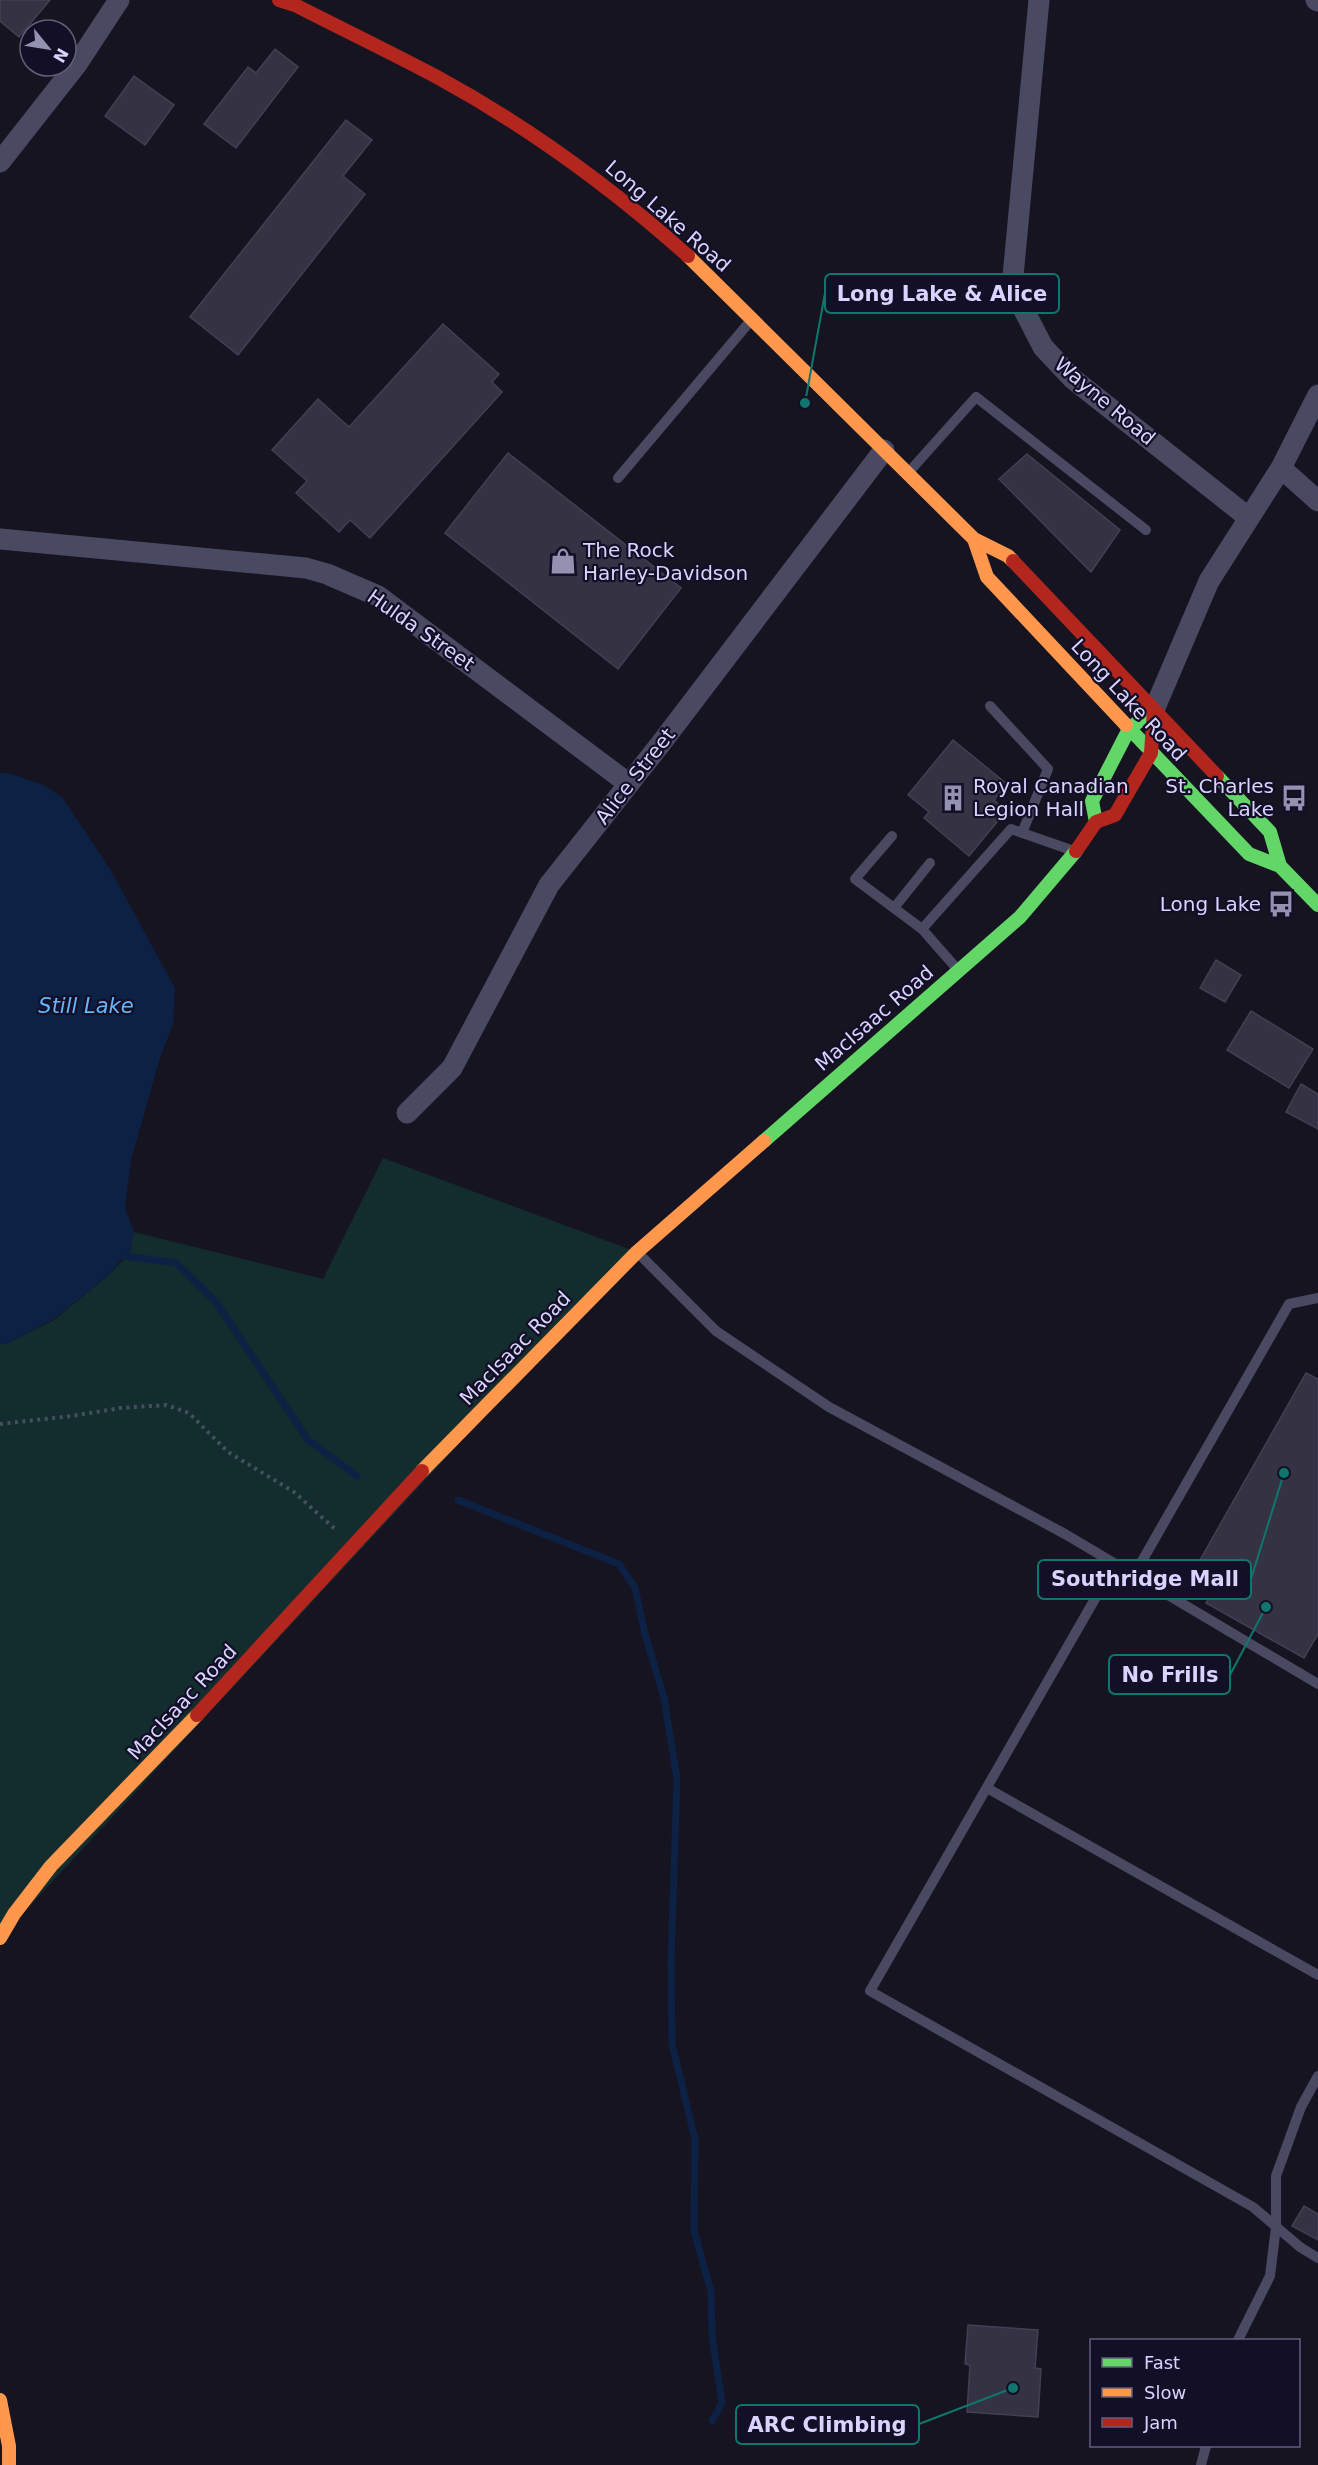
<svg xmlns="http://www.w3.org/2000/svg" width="1318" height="2465" font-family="'DejaVu Sans',sans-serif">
  <rect width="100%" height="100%" fill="#161421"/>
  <path fill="#132c2d" d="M383 1158 637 1252 0 1938V1344H6L54 1320 110 1274 130 1252 134 1232 323 1279Z"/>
  <path fill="#0d2144" d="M0 773H9L43 785 62 797 110 869 175 988 173 1024 160 1058 131 1160 125 1208 134 1232 130 1252 124 1256 110 1274 54 1319 6 1344H0Z"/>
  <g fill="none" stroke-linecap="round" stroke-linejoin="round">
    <path stroke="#0d2144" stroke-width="7" d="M124 1256 176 1263 216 1302 308 1440 357 1476
      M458 1500 619 1564 635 1588 645 1634 664 1698 677 1779 671 1962 672 2044 695 2139 694 2231 711 2292 712 2335 722 2403 712 2421"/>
  </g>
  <path fill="#343243" stroke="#433f54" stroke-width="1.5" d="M0 0H50L19 37 0 21Z
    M275 49 298 67 236 148 204 124 248 67 256 73Z
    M134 76 174 105 145 145 105 116Z
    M346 120 372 140 343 176 365 194 238 355 190 317Z
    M443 324 499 374 492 382 502 392 370 538 350 520 339 532 296 493 307 481 272 450 318 399 349 427Z
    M508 453 681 588 618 669 445 533Z
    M1027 454 1120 530 1091 572 999 479Z
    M953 740 1007 784 994 800 1006 811 969 856 924 818 929 812 908 795Z
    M1216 960 1241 975 1225 1002 1200 988Z
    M1251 1011 1313 1049 1289 1088 1227 1050Z
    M1301 1084 1318 1094V1129L1286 1112Z
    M1306 1373 1318 1379V1634L1304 1658 1206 1603 1220 1580 1196 1567Z
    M1304 2206 1318 2214V2240L1292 2226Z
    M968 2325 1038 2330 1035 2368 1041 2369 1038 2417 967 2412 970 2365 965 2364Z"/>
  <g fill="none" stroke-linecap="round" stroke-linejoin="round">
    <path stroke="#44505f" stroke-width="4" stroke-dasharray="3 4.5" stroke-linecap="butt" d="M0 1424 72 1416 120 1408 166 1405 189 1413 228 1452 294 1492 336 1530"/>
    <path stroke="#4a4962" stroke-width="10" d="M908 473 976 397 1146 530
      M618 478 752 319
      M990 706 1048 769 1022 833
      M892 836 855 879 922 929
      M894 908 930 863
      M958 970 922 929 1011 829 1074 851
      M639 1254 716 1331 829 1407 1065 1534 1318 1684
      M1115 1564 870 1991 1253 2207 1300 2247 1318 2258
      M1134 1575 1289 1304 1318 1298
      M987 1788 1318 1975
      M1238 2340 1270 2276 1276 2227V2176L1301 2107 1318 2076
      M1201 2465 1206 2446"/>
    <path stroke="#4a4962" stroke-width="21" d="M1039 0 1012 287 1043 347 1073 379 1249 518
      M1316 0 1318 1
      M0 162 77 64 119 0
      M1281 468 1318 501
      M0 539 306 568 327 574 378 596 629 784
      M1154 710 1209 581 1281 468 1318 395
      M407 1113 452 1068 549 885 662 742 884 450"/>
    <path stroke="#63d668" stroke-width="14" d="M1126 725 1249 854 1280 866 1318 905
      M1217 776 1270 832 1280 866
      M1096 822 1092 801 1129 729 1143 718
      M764 1141 1020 917 1076 851"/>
    <path stroke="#ff974d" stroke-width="14" d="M688 256 974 539 1008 556 1013 561
      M974 539 987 577 1126 725
      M422 1471 637 1252 764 1141
      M0 1938 14 1914 51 1866 197 1715
      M0 2400 9 2446V2465"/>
    <path stroke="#b3261e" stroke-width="14" d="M279 0 295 5C342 29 390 52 437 77 527 126 612 188 688 256
      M1013 561 1217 776
      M1076 851 1096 822 1115 815 1151 753 1154 710
      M197 1715 422 1471"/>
  </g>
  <defs>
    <g id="shop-bare" transform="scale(2.07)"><path d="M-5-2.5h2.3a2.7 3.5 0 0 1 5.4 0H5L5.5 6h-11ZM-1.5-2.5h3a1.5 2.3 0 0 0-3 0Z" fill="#9591b1" stroke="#130f26" stroke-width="2.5" paint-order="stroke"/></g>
    <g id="building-bare" transform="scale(2.07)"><path d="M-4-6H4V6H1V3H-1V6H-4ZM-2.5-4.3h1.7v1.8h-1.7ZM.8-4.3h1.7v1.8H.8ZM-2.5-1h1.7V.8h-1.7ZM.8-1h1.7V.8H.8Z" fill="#9591b1" stroke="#130f26" stroke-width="2.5" paint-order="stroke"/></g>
    <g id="bus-bare" transform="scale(2.07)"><path d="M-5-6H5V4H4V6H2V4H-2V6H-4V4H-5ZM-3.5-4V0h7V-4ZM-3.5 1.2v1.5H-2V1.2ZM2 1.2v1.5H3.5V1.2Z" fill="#9591b1" stroke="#130f26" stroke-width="2.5" paint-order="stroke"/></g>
  </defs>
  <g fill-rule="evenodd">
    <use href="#shop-bare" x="563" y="561"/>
    <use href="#building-bare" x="953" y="798"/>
    <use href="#bus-bare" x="1294" y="798"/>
    <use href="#bus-bare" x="1281" y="904"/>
  </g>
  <g text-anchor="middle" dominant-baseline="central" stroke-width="4.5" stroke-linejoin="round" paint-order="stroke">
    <g font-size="20" fill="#d9d4ff" stroke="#130f26">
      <text transform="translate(668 216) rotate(41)">Long Lake Road</text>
      <text transform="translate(1105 401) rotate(40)">Wayne Road</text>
      <text transform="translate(421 630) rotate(35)">Hulda Street</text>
      <text transform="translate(1129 700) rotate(47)">Long Lake Road</text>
      <text transform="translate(635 776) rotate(-52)">Alice Street</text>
      <text transform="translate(874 1018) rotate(-41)">MacIsaac Road</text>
      <text transform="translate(515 1348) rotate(-46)">MacIsaac Road</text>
      <text transform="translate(182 1702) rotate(-47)">MacIsaac Road</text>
    </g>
    <g font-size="20" fill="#d9d4ff" stroke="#130f26" text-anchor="start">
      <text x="583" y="550">The Rock<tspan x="583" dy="23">Harley-Davidson</tspan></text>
      <text x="973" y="786">Royal Canadian<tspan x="973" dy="23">Legion Hall</tspan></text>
      <text x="1274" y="786" text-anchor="end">St. Charles<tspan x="1274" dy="23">Lake</tspan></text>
      <text x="1261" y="904" text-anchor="end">Long Lake</text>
    </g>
    <g font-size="21" font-style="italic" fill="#62b6ff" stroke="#130f26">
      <text x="86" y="1006">Still Lake</text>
    </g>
  </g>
  <path fill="none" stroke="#0f766e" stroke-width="2" d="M805 403L825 293M1284 1473L1251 1579M1266 1607L1230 1675M1013 2388L919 2424"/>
  <g fill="#0f766e" stroke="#130f26" stroke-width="2">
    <circle cx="805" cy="403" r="6"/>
    <circle cx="1284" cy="1473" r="6"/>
    <circle cx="1266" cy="1607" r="6"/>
    <circle cx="1013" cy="2388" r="6"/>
  </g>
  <g fill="#130f26" stroke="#0f766e" stroke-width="2">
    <rect x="825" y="274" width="234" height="39" rx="6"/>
    <rect x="1038" y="1560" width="213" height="39" rx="6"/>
    <rect x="1109" y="1655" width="121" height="39" rx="6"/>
    <rect x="736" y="2405" width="183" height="39" rx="6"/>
  </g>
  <g font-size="21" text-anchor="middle" font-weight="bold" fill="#d9d4ff">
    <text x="942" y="301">Long Lake &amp; Alice</text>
    <text x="1145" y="1586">Southridge Mall</text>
    <text x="1170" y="1682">No Frills</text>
    <text x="827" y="2432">ARC Climbing</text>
  </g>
  <rect x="1090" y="2339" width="210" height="108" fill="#130f26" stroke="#625e7d" stroke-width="1.5"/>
  <rect x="1102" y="2358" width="30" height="9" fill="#63d668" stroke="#625e7d" stroke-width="1.5"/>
  <text x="1144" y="2369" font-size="18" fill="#d9d4ff">Fast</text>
  <rect x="1102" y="2388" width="30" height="9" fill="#ff974d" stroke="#625e7d" stroke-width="1.5"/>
  <text x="1144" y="2399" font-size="18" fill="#d9d4ff">Slow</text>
  <rect x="1102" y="2418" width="30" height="9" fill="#b3261e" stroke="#625e7d" stroke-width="1.5"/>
  <text x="1144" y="2429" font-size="18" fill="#d9d4ff">Jam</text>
  <g transform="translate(48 48) rotate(120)"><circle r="28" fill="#130f26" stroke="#625e7d" stroke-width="1.5"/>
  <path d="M0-4.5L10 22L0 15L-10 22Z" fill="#9591b1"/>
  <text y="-9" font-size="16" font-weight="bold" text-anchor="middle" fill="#d9d4ff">N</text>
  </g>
</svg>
